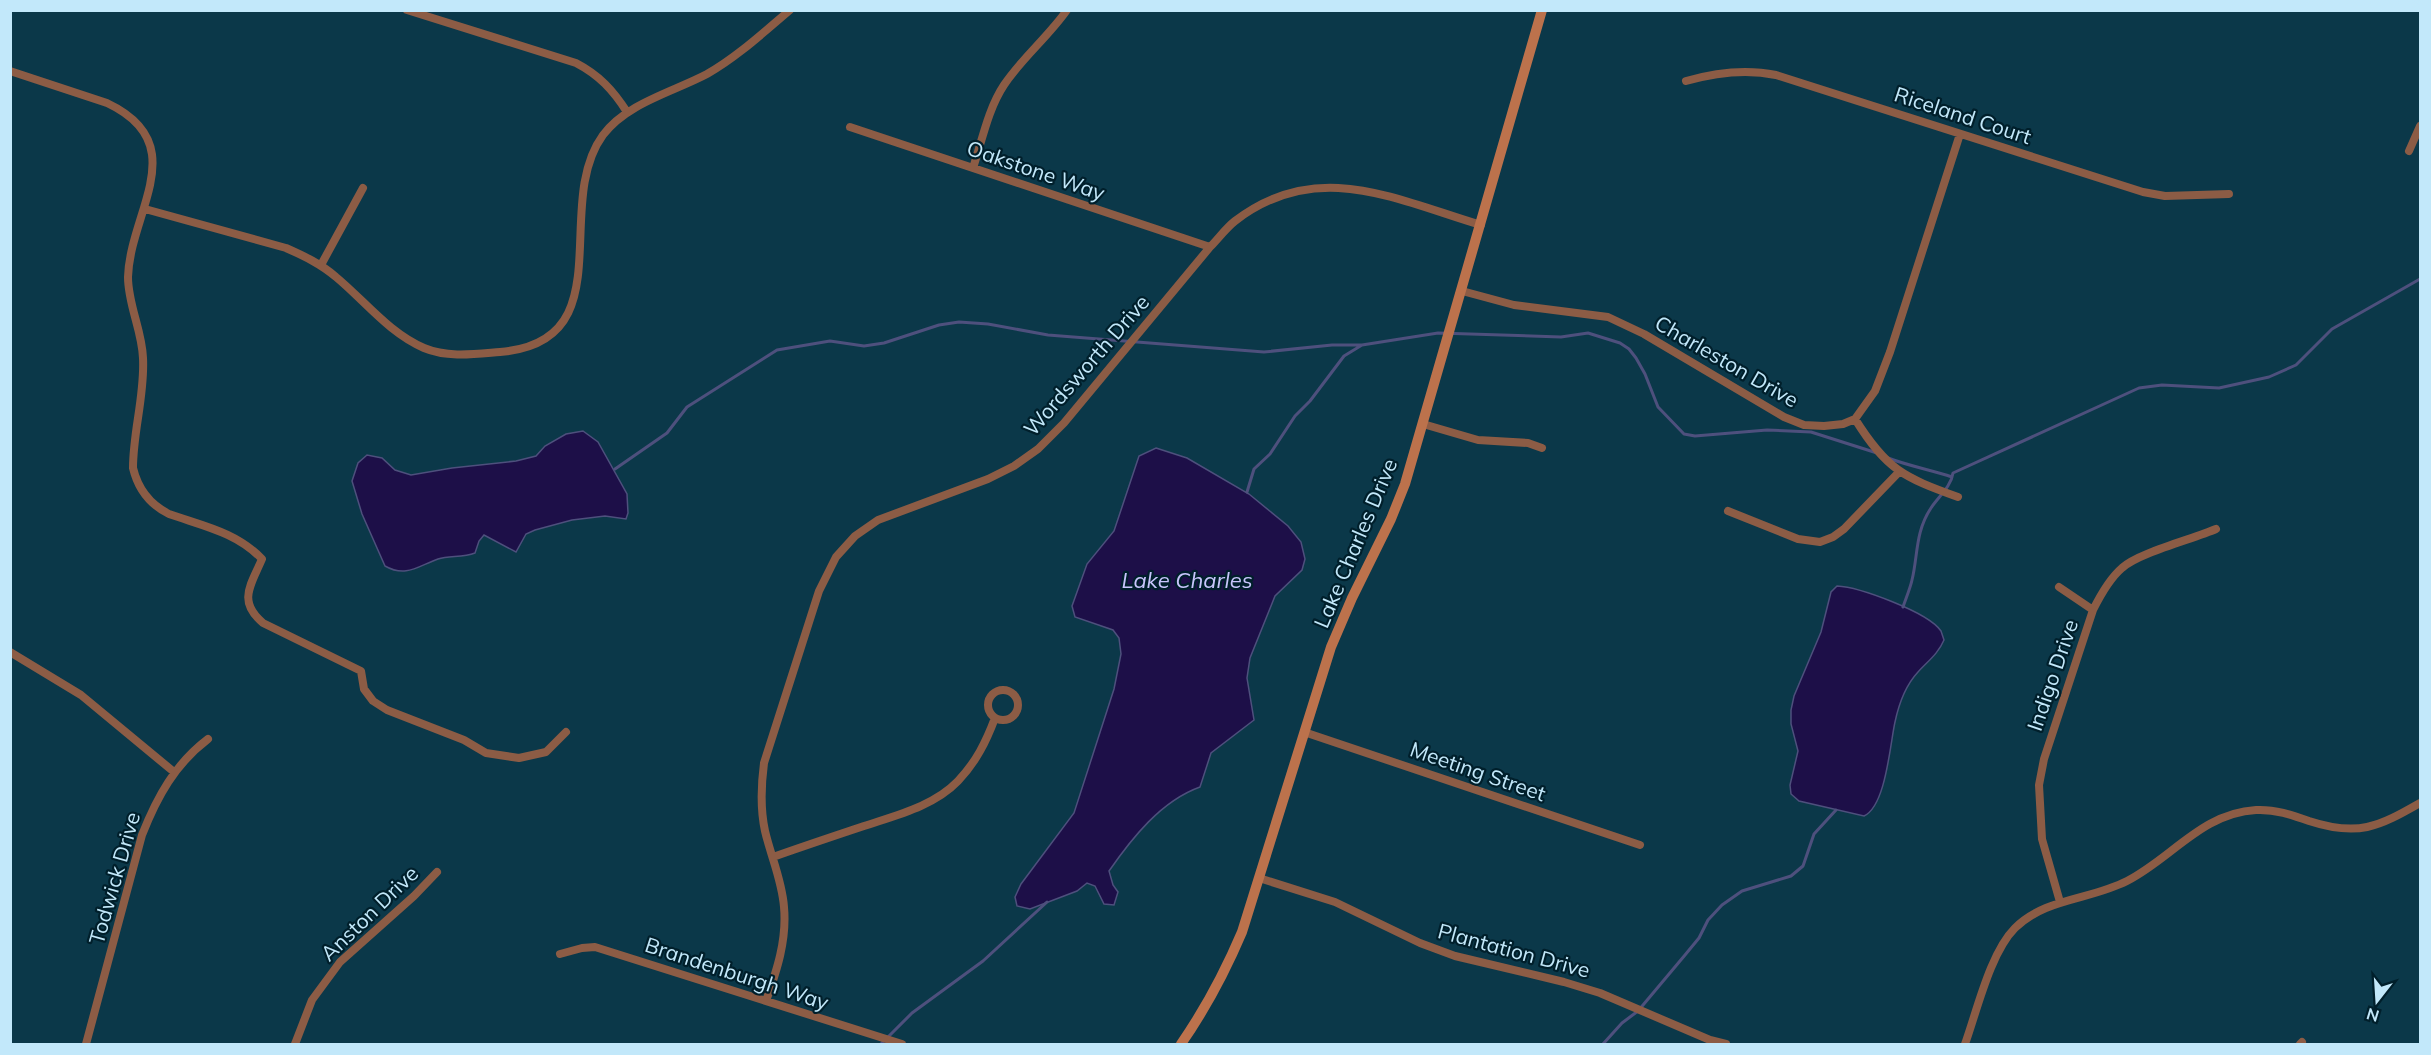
<svg xmlns="http://www.w3.org/2000/svg" width="2431" height="1055" font-family="Mulish,sans-serif">
  <rect width="100%" height="100%" fill="#0b3849"/>
  <path fill="#1d0f48" stroke="#4e507d" stroke-width="1.5" d="M583 431 598 442 627 494 628 513 626 519 605 516 572 520 535 530 526 534 516 552 484 535 479 541 475 553C462 558 449 555 438 559 418 566 406 578 385 566L362 514 352 481 358 463 367 455 382 458 395 470 411 475 452 468 516 461 536 456 545 446 566 434Z
    M1156 448 1187 458 1249 494 1288 526 1301 542 1305 559 1302 570 1275 596 1250 658 1247 678 1254 720 1211 753 1200 787C1161 801 1132 838 1109 871L1113 885 1118 892 1114 905 1104 904 1095 886 1087 883 1077 891 1030 909 1017 906 1015 897 1021 884 1074 813 1114 689 1121 654 1119 638 1113 630 1075 617 1072 606 1087 564 1114 531 1139 456Z
    M1837 586C1859 587 1928 612 1941 631 1942 634 1943 637 1944 640 1938 654 1928 661 1918 672 1905 686 1899 703 1895 722 1890 744 1886 806 1864 816L1799 801 1791 794 1790 785 1798 751 1791 724V710L1794 696 1821 632 1831 592Z"/>
  <g fill="none" stroke-linecap="round" stroke-linejoin="round">
    <path stroke="#4e507d" stroke-width="3" d="M1888 458C1909 466 1931 470 1952 477
      M615 469 667 433 687 407 777 350 830 341 864 346 884 343 939 325 959 322 988 324 1048 335 1264 352 1332 345H1362L1438 333 1561 337 1588 333 1620 343 1629 349 1636 358 1645 374 1658 407 1684 434 1695 436 1767 430 1811 432 1877 453
      M1247 492 1254 469 1270 454 1295 416 1310 401 1344 356 1362 345
      M1903 607C1906 598 1910 589 1912 580 1918 556 1915 532 1931 508 1938 497 1951 487 1953 473L2139 388 2162 385 2219 388 2269 377 2296 365 2332 329 2420 279
      M881 1044 912 1013 983 961 1047 902
      M1603 1044 1622 1023 1638 1011 1685 955 1699 938 1708 920 1722 905 1742 891 1791 876 1803 866 1814 834 1836 810"/>
    <path stroke="#8c5c45" stroke-width="8" d="M407 10 576 63C599 75 613 90 627 112
      M10 71 107 103C194 144 130 211 128 277 128 305 142 330 143 358 145 395 133 431 133 468 138 489 149 504 169 514 203 526 236 532 262 559 251 585 237 601 263 623L361 671 364 689 373 701 387 710 464 740 486 753 519 758 546 752 566 732
      M1686 81C1714 73 1747 69 1776 75L2143 192 2165 196 2229 194
      M850 127 1210 247
      M2409 151 2420 126
      M973 168C982 141 988 109 1004 85 1022 58 1048 37 1067 10
      M145 209 286 248C304 256 321 264 336 277 365 301 389 333 424 348 448 358 475 354 500 352 625 342 551 206 603 135 627 103 673 92 707 74 737 57 764 32 790 10
      M321 265 363 188
      M1462 291 1514 305 1608 317 1644 334 1784 417 1804 425 1824 426 1843 424 1855 419 1875 391 1890 352 1960 134
      M1855 419C1887 470 1903 477 1958 497
      M1423 424 1478 440 1528 443 1542 448
      M1728 511 1798 539 1820 542 1833 537 1844 529 1899 472
      M2059 587 2093 610
      M10 652 81 695 174 772
      M988 705a15 15 0 1 1 30 0a15 15 0 1 1-30 0Z
      M1304 732 1640 845
      M773 857C804 846 834 836 864 826 897 815 934 806 958 781 976 762 986 742 995 718
      M1259 878 1335 902 1420 943 1455 956 1564 982 1600 993 1710 1040 1726 1044
      M2060 902 2042 839 2039 785 2044 759 2093 610C2100 596 2109 579 2122 568 2138 553 2193 539 2216 529
      M560 954 582 948 595 947 902 1044
      M766 1001C777 970 787 940 784 907 782 880 771 857 765 831 760 808 761 786 764 763L819 591 836 557 855 536 878 520 988 479 1014 466 1038 449 1064 423 1210 247C1218 239 1226 228 1235 221 1317 158 1394 199 1481 225
      M86 1044 142 835C157 797 175 764 208 739
      M295 1044 312 1000 340 962 414 896 437 872
      M1965 1044C1977 1011 1990 953 2015 928 2045 898 2090 900 2127 881 2172 858 2202 813 2256 810 2275 809 2292 815 2309 821 2358 837 2378 827 2420 803
      M2300 1044 2302 1042"/>
    <path stroke="#bc724c" stroke-width="10" d="M1181 1044C1206 1008 1225 972 1242 932L1331 647 1352 598 1391 519 1405 484 1542 10"/>
  </g>
  <g text-anchor="middle" dominant-baseline="central" stroke-width="4.5" stroke-linejoin="round" paint-order="stroke">
    <g font-size="21" fill="#c2e8fa" stroke="#001f2b">
      <text transform="translate(1963 115) rotate(18)">Riceland Court</text>
      <text transform="translate(1036 170) rotate(19)">Oakstone Way</text>
      <text transform="translate(1727 361) rotate(30)">Charleston Drive</text>
      <text transform="translate(1086 365) rotate(-49)">Wordsworth Drive</text>
      <text transform="translate(1355 543) rotate(-67)">Lake Charles Drive</text>
      <text transform="translate(2052 675) rotate(-71)">Indigo Drive</text>
      <text transform="translate(1478 771) rotate(19)">Meeting Street</text>
      <text transform="translate(114 878) rotate(-74)">Todwick Drive</text>
      <text transform="translate(369 913) rotate(-44)">Anston Drive</text>
      <text transform="translate(1514 950) rotate(15)">Plantation Drive</text>
      <text transform="translate(737 973) rotate(18)">Brandenburgh Way</text>
    </g>
    <g font-size="22" font-style="italic" fill="#c8c5fc" stroke="#001f2b">
      <text x="1187" y="580">Lake Charles</text>
    </g>
  </g>
  <rect width="2431" height="1055" fill="none" stroke="#c2e8fa" stroke-width="24"/>
  <g transform="translate(2377 1001) rotate(197)" stroke="#001f2b" stroke-width="4.5" paint-order="stroke">
  <path d="M0-4.5L10 22L0 15L-10 22Z" fill="#c2e8fa"/>
  <text y="-9" font-size="16" font-weight="bold" text-anchor="middle" fill="#c2e8fa">N</text>
  </g>
</svg>
